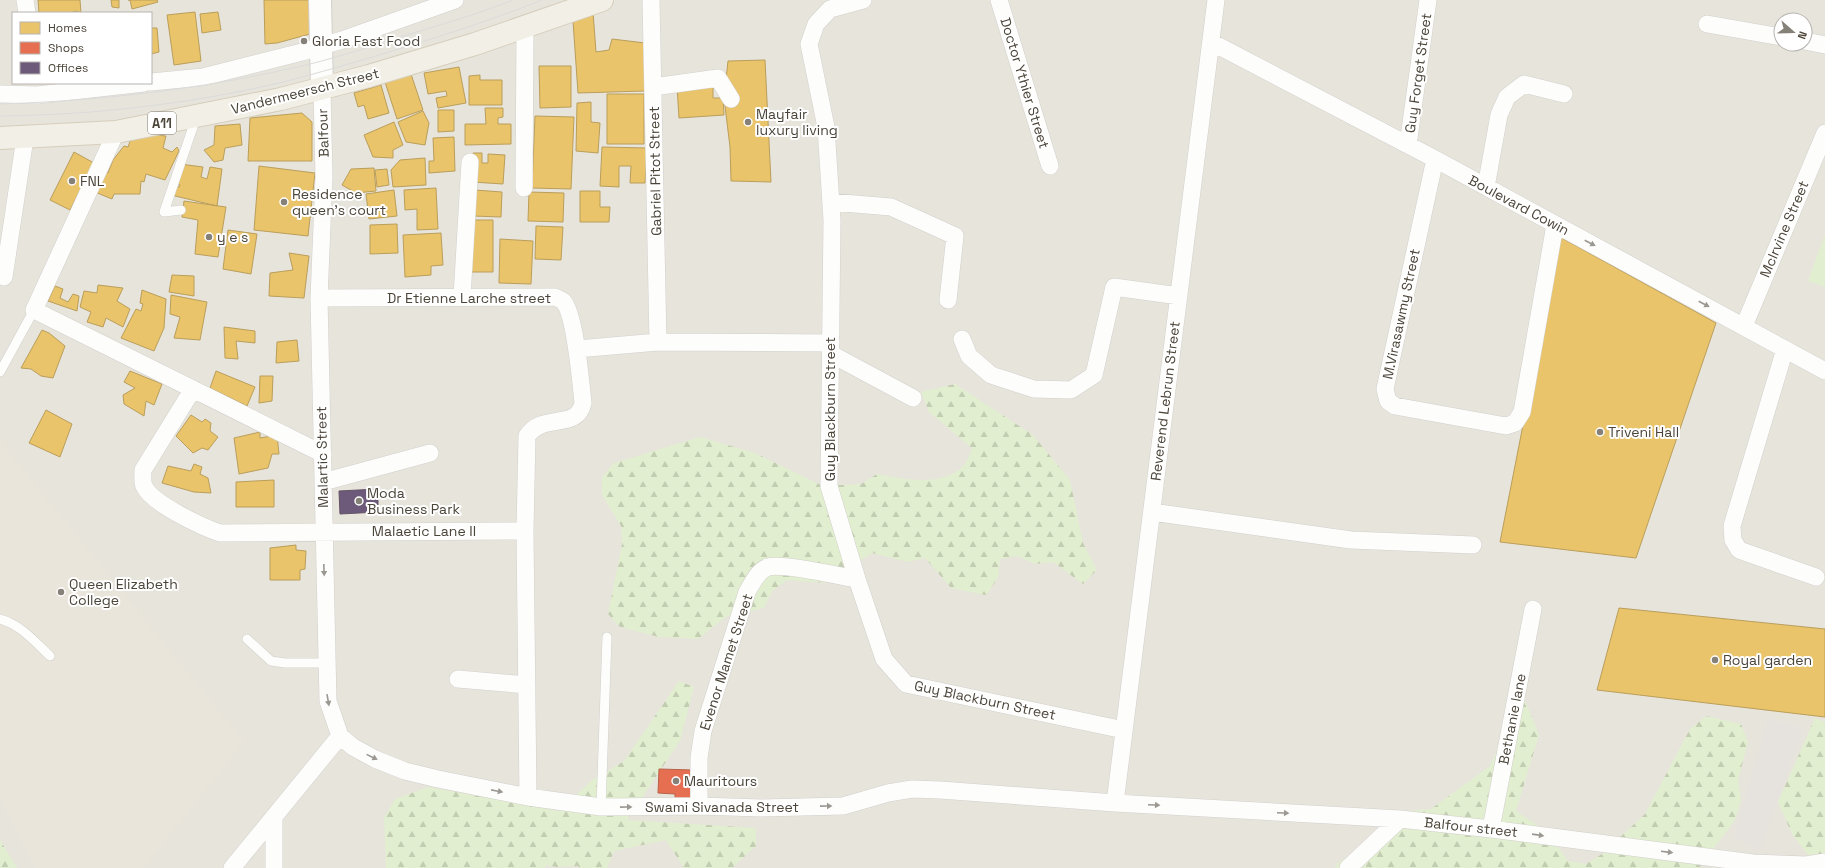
<svg xmlns="http://www.w3.org/2000/svg" width="1825" height="868" font-family="'Space Grotesk',sans-serif">
  <defs>
    <pattern id="forest-firs" width="22" height="20" patternUnits="userSpaceOnUse"><rect width="22" height="20" fill="#e1eecf"/><path d="M5 1l3.5 6h-7zM16 11l3.5 6h-7z" fill="#c3cdb2"/></pattern>
  </defs>
  <rect width="100%" height="100%" fill="#f4f2ee"/>
  <path fill="#e7e4dc" fill-rule="evenodd" d="M0 0H1825V868H0ZM13 13H151V83H13ZM1781 20H1805V44H1781Z"/>
  <path fill="#eae5da" d="M0 441 244 742 143 868H35L0 798Z"/>
  <path fill="#e1eecf" d="M1825 234V287L1808 281Z"/>
  <path fill="url(#forest-firs)" d="M955 384 1033 435 1070 480 1083 543 1097 570 1083 584 1053 562 1035 564 1018 556 1000 559 998 578 986 595 951 588 925 558 908 562 872 553 825 583 787 580 772 591 764 608 727 616 698 639 659 637 620 627 608 614 622 544 621 526 602 495V477L614 463 700 437 755 453 823 486 861 484 877 474C904 479 943 488 964 465 968 461 970 453 972 448L929 412 921 392Z
    M679 681 694 687 680 741 627 820 756 828V846L732 868H684L666 840 614 851 607 868H580L578 866 557 867 546 865 545 868H386L384 818 395 799 429 787 559 811 591 781 624 761Z
    M1525 700 1539 735 1516 811 1546 831 1568 861 1586 864 1602 854 1645 814 1690 729 1706 716 1741 724 1748 742 1738 780 1741 800 1735 820 1699 868H1335L1338 863 1373 841 1395 812 1431 809 1490 766 1513 714Z
    M1815 718 1825 722V868H1818L1792 834 1778 802Z
    M0 840 17 868H0Z"/>
  <path fill="#e6e3df" d="M1768 718 1803 729 1760 851 1734 837Z"/>
  <path fill="#e9c46a" stroke="#ba9e5b" d="M38 0H80L81 13 76 11 70 13H39Z
    M111 0H119V8L112 7Z
    M128 0H157L158 2 132 9 130 0Z
    M264 0H312L310 34 277 43 265 44Z
    M195 12 201 61 174 65 167 15Z
    M218 12 221 30 202 33 200 14Z
    M593 12 596 52 609 50 612 39 645 43V91L578 93 573 21Z
    M151 28H157L159 52 151 54Z
    M765 60 771 182 731 181 730 147 724 98 728 61Z
    M539 66H571V107L540 108Z
    M459 67 466 103 438 108 436 98 447 96 446 91 428 94 424 73Z
    M410 71 423 110 397 119 384 79Z
    M480 75V80H502V105H469V76Z
    M713 84V98H723L724 115 679 118 677 86Z
    M381 85 389 113 368 119 364 105 358 107 354 93Z
    M607 94H644V144H607Z
    M591 102V122L600 123 598 153 576 151 577 103Z
    M485 108H503V117L498 118V124H511V144L465 145V124H486Z
    M438 110H454V131L438 132Z
    M423 111 429 123 425 145 406 142 398 122Z
    M302 113 312 122V161H248L250 118Z
    M535 116 574 117 571 189 532 188Z
    M394 122 403 145 393 150V158L373 157 364 135Z
    M240 124 242 145 225 148 223 160 214 162 204 150 214 145 215 126Z
    M133 133 166 136 163 148 172 152 177 147 179 151 165 180 146 174 144 182 141 181 140 194H114L112 199 95 192 103 172 108 173 113 160 124 146 128 147Z
    M454 137 455 171 429 173V161H434L433 138Z
    M602 147 647 148 645 183H630L631 166H619V187L600 186Z
    M74 152 94 163 70 210 50 200Z
    M473 153H482V163H488V154L505 155 503 184 472 182Z
    M425 158 426 185 393 187 391 170 400 160Z
    M180 164 203 167 201 177 207 179 210 167 222 169 217 206 171 195 173 185 179 187 180 185 175 182Z
    M259 166 315 173 308 236 254 230Z
    M374 168 376 191 356 193 342 185 351 169Z
    M387 169 389 185 377 187 375 170Z
    M436 188 438 229 417 230V209L405 210 404 190Z
    M394 190 397 216 369 219 366 194Z
    M475 190 502 192 501 217 473 216Z
    M580 191H600V207H610L609 222H580Z
    M529 192 564 193 563 222 528 221Z
    M184 201 226 207 218 257 195 254 198 220 182 217Z
    M469 220H493V272H468Z
    M397 224 398 253 370 254V225Z
    M536 226 563 227 561 260 535 259Z
    M228 230 257 234 251 274 223 269Z
    M441 233 443 265 431 266V275L405 277 403 235Z
    M1560 237 1716 323 1636 558 1500 542Z
    M500 239 533 241 531 284 499 283Z
    M289 253 309 256 304 298 269 296 270 273 293 270Z
    M172 275 194 276V296L169 292Z
    M98 285 123 288 117 301 130 309 123 327 106 318 103 327 87 322 91 312 80 307 84 291 97 293Z
    M55 286 63 289 60 298 68 302 73 294 79 296 77 311 48 301Z
    M142 290 166 299 164 328 154 351 121 338 136 309 141 311 143 304 140 303Z
    M171 295 207 302 200 340 174 338 180 317 170 314Z
    M224 327 255 331V343L236 341 238 359 225 358Z
    M42 330 49 333 65 346 53 378 41 376 31 369 21 368Z
    M297 340 299 361 276 363 277 342Z
    M130 371 162 384 154 405 146 401 144 416 124 404 123 395 135 388 124 382Z
    M216 371 255 387 247 406 210 388Z
    M260 376H273L272 401 259 403Z
    M46 410 72 424 60 457 29 443Z
    M191 415 202 422 205 419 211 423 210 431 218 437 208 450 202 448 193 453 176 436Z
    M260 432V438L277 435 279 454H272L268 468 239 474 234 438Z
    M194 464 202 467 200 474 208 478 211 493 194 492 162 483 168 466 191 471Z
    M274 480V507H236V482Z
    M296 545V550L306 551 305 569 300 570V580H270V548Z
    M1619 608 1825 629V717L1597 690Z"/>
  <path fill="#e76f51" stroke="#b8624a" d="M659 769 693 770V803H675V794L658 793Z"/>
  <path fill="#6d597a" stroke="#635366" d="M378 489V512L340 514 339 491Z"/>
  <g fill="none" stroke-linecap="round" stroke-linejoin="round">
    <g stroke="#d2d0cb" stroke-width="10">
      <path id="service" d="M181 210 164 212 196 118
        M0 372 34 310
        M0 619C20 624 35 642 50 656
        M247 639 271 661 285 663H327
        M601 807 607 637"/>
    </g>
    <g stroke="#d2d0cb" stroke-width="18">
      <path id="minor" d="M25 0 27 13
        M651 0 658 342
        M863 0 830 9 816 24 809 44 826 127 832 220 829 486 857 579 884 659 906 684 1124 730
        M999 0 1050 166
        M1707 24 1781 37
        M1805 41 1825 45
        M1211 42 1435 159 1825 371
        M151 82 203 77 302 52 342 40 455 0
        M653 87 718 78 731 99
        M322 89 324 177 319 298 328 701 340 736 353 747 375 759 405 771 438 779 528 797 601 807 699 806 761 808 843 806 888 793 912 789 940 790 1115 803 1400 819 1491 829 1753 863 1806 865 1825 862
        M0 94 37 95 144 83
        M116 132 34 310 323 454
        M1408 145 1428 0
        M1435 159 1385 389 1388 401 1395 406 1506 426 1515 423 1522 412 1555 225
        M1486 187 1499 115 1507 97 1524 84 1564 94
        M524 188 525 27
        M831 202 891 207 955 236 948 300
        M4 277 25 138
        M462 297 470 162
        M319 298 555 297C557 298 561 300 563 301 575 313 581 384 583 403 577 431 543 412 527 436L525 531 528 797
        M1744 326 1825 133
        M962 339 969 356 991 375 1034 389 1071 390 1094 375 1114 287 1179 296
        M577 349 658 342 831 343
        M1785 349 1732 526 1733 540 1739 550 1816 577
        M831 354 913 398
        M193 389 143 470C143 475 142 481 144 486 151 503 202 527 220 533L525 531
        M323 482 430 453
        M1152 512 1351 540 1473 545
        M458 679 527 685
        M1115 803 1216 0
        M699 806V758L703 731 747 592C752 584 758 570 768 567 783 563 839 576 857 579
        M1491 829 1533 609
        M232 868 340 736
        M274 868V817
        M1348 868 1400 819"/>
    </g>
    <g stroke="#d2d0cb" stroke-width="24">
      <path id="tertiary" d="M320 0 322 89"/>
    </g>
    <g stroke="#d6cebb" stroke-width="24">
      <path id="primary" d="M0 138 116 132 281 99 369 76 475 44 602 0"/>
    </g>
    <use href="#service" stroke="#fdfdfc" stroke-width="9"/>
    <use href="#minor" stroke="#fdfdfc" stroke-width="17"/>
    <use href="#tertiary" stroke="#fdfdfc" stroke-width="22"/>
    <use href="#primary" stroke="#f2efe6" stroke-width="22"/>
    <path stroke="#dbdbda" stroke-width="1" d="M0 104C96 101 194 90 288 69 328 61 368 47 407 35 443 24 478 14 513 0
      M0 116C93 115 189 104 279 83 319 73 359 61 399 49 447 34 495 19 542 0"/>
  </g>
  <defs><path id="oneway-solid" d="M-6-.8H1V-3.2L6.5 0L1 3.2V.8H-6Z"/></defs>
  <g fill="#9b9791">
    <use href="#oneway-solid" transform="translate(1590 243) rotate(28)"/>
    <use href="#oneway-solid" transform="translate(1704 304) rotate(28)"/>
    <use href="#oneway-solid" transform="translate(324 570) rotate(88)"/>
    <use href="#oneway-solid" transform="translate(328 700) rotate(80)"/>
    <use href="#oneway-solid" transform="translate(372 757) rotate(26)"/>
    <use href="#oneway-solid" transform="translate(497 791) rotate(11)"/>
    <use href="#oneway-solid" transform="translate(1154 805) rotate(3)"/>
    <use href="#oneway-solid" transform="translate(826 806) rotate(-1)"/>
    <use href="#oneway-solid" transform="translate(626 807) rotate(-1)"/>
    <use href="#oneway-solid" transform="translate(1283 813) rotate(3)"/>
    <use href="#oneway-solid" transform="translate(1538 835) rotate(8)"/>
    <use href="#oneway-solid" transform="translate(1667 852) rotate(7)"/>
  </g>
  <g fill="#868178" stroke="#fff" stroke-width="1.5">
    <circle cx="304" cy="41" r="4"/>
    <circle cx="748" cy="122" r="4"/>
    <circle cx="72" cy="181" r="4"/>
    <circle cx="284" cy="202" r="4"/>
    <circle cx="209" cy="237" r="4"/>
    <circle cx="1600" cy="432" r="4"/>
    <circle cx="359" cy="501" r="4"/>
    <circle cx="61" cy="592" r="4"/>
    <circle cx="1715" cy="660" r="4"/>
    <circle cx="676" cy="781" r="4"/>
  </g>
  <g text-anchor="middle" dominant-baseline="central" stroke-width="4" stroke-linejoin="round" paint-order="stroke">
    <rect fill="#fff" stroke="#817c74" stroke-width="1" x="148" y="112" width="28" height="22" rx="3"/>
    <g font-size="13" font-weight="bold" fill="#4b4439">
      <text x="162" y="123">A11</text>
    </g>
    <g font-size="14" fill="#4b4439" stroke="#fff" text-anchor="start">
      <text x="312" y="41">Gloria Fast Food</text>
      <text x="756" y="114">Mayfair<tspan x="756" dy="16">luxury living</tspan></text>
      <text x="80" y="181">FNL</text>
      <text x="292" y="194">Residence<tspan x="292" dy="16">queen's court</tspan></text>
      <text x="217" y="237">y e s</text>
      <text x="1608" y="432">Triveni Hall</text>
      <text x="367" y="493">Moda<tspan x="367" dy="16">Business Park</tspan></text>
      <text x="69" y="584">Queen Elizabeth<tspan x="69" dy="16">College</tspan></text>
      <text x="1723" y="660">Royal garden</text>
      <text x="684" y="781">Mauritours</text>
    </g>
    <g font-size="14" fill="#4b4439" stroke="#fff">
      <text transform="translate(1418 73) rotate(-82)">Guy Forget Street</text>
      <text transform="translate(1025 83) rotate(73)">Doctor Ythier Street</text>
      <text transform="translate(305 91) rotate(-14)">Vandermeersch Street</text>
      <text transform="translate(323 133) rotate(-92)">Balfour</text>
      <text transform="translate(655 171) rotate(-91)">Gabriel Pitot Street</text>
      <text transform="translate(1519 205) rotate(28)">Boulevard Cowin</text>
      <text transform="translate(1784 229) rotate(-67)">Mclrvine Street</text>
      <text x="469" y="298">Dr Etienne Larche street</text>
      <text transform="translate(1401 314) rotate(-78)">M.Virasawmy Street</text>
      <text transform="translate(1165 401) rotate(-83)">Reverend Lebrun Street</text>
      <text transform="translate(830 409) rotate(-90)">Guy Blackburn Street</text>
      <text transform="translate(322 457) rotate(-91)">Malartic Street</text>
      <text x="424" y="531">Malaetic Lane II</text>
      <text transform="translate(726 662) rotate(-72)">Evenor Mamet Street</text>
      <text transform="translate(985 700) rotate(12)">Guy Blackburn Street</text>
      <text transform="translate(1512 719) rotate(-79)">Bethanie lane</text>
      <text x="722" y="807">Swami Sivanada Street</text>
      <text transform="translate(1471 827) rotate(6)">Balfour street</text>
    </g>
  </g>
  <rect x="12" y="12" width="140" height="72" fill="#ffffff" stroke="#b7b4b0"/>
  <rect x="20" y="22" width="20" height="12" fill="#e9c46a" stroke="#b7b4b0"/>
  <text x="48" y="32" font-size="12" fill="#4b4439">Homes</text>
  <rect x="20" y="42" width="20" height="12" fill="#e76f51" stroke="#b7b4b0"/>
  <text x="48" y="52" font-size="12" fill="#4b4439">Shops</text>
  <rect x="20" y="62" width="20" height="12" fill="#6d597a" stroke="#b7b4b0"/>
  <text x="48" y="72" font-size="12" fill="#4b4439">Offices</text>
  <g transform="translate(1793 32) rotate(110)"><circle r="19" fill="#ffffff" stroke="#b7b4b0"/>
  <path d="M0-3L7 15L0 10L-7 15Z" fill="#868178"/>
  <text y="-6" font-size="11" font-weight="bold" text-anchor="middle" fill="#4b4439">N</text>
  </g>
</svg>
